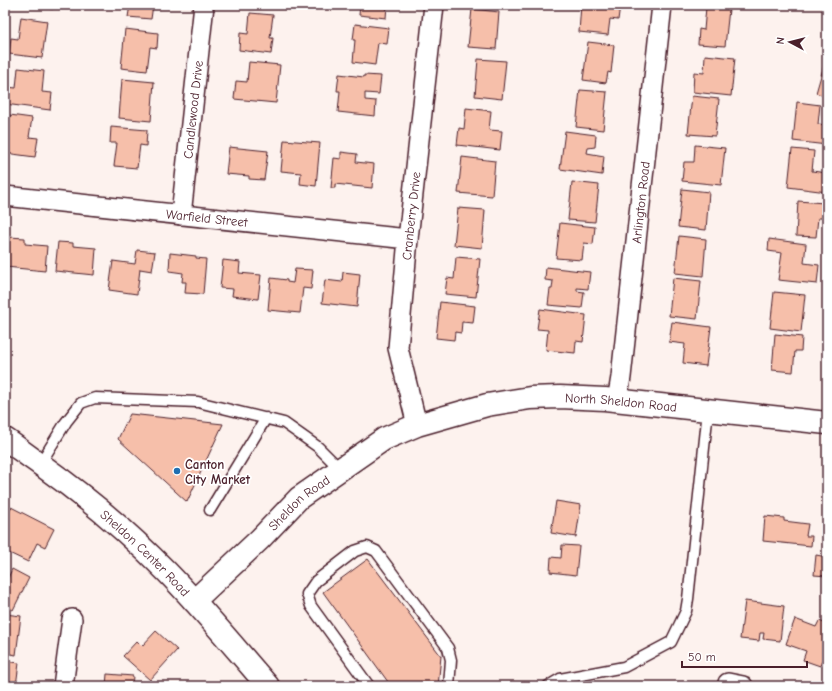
<svg xmlns="http://www.w3.org/2000/svg" width="832" height="691" font-family="'Comic Neue',sans-serif">
  <rect width="100%" height="100%" fill="#fdf2ee"/>
  <filter id="ink" filterUnits="userSpaceOnUse"><feTurbulence type="fractalNoise" baseFrequency=".025" numOctaves="2"/><feDisplacementMap in="SourceGraphic" scale="8" xChannelSelector="R" yChannelSelector="G"/><feConvolveMatrix kernelMatrix="1 2 1 2 8 2 1 2 1" color-interpolation-filters="sRGB"/></filter>
  <g filter="url(#ink)">
    <path fill="#f6bfaa" stroke="#4a1f2b" d="M15 5H53V9Z
      M130 5H153L151 19 128 17Z
      M360 5H387L386 18 359 15Z
      M581 5H620L618 20 610 19 608 35 579 32Z
      M706 7 729 9 725 46 698 44 699 29 704 30Z
      M472 9 499 12 496 49 468 47Z
      M250 13 273 15 270 38H273L271 54 239 50 240 33 248 34Z
      M21 17 47 21 42 58 9 54 11 38 18 39Z
      M355 24 389 28 387 44 378 43 375 65 353 62 355 40H353Z
      M125 29 158 33 157 48 150 47 147 71 121 68Z
      M588 42 614 45 611 73 608 72 606 83 583 80Z
      M705 55 735 58 731 96 693 92 694 72 704 73Z
      M826 58H827V97L816 93Z
      M478 59 506 61 502 99 475 96Z
      M249 62 280 65 276 103 234 99 236 81 247 82Z
      M18 68 44 71 42 92 52 93 50 110 5 104 7 87 16 88Z
      M339 74 364 77V75L381 76 379 94 365 93V100L376 101 375 116 338 112 340 91H337Z
      M122 79 154 82 151 121 119 118Z
      M580 90 607 92 603 130 576 127Z
      M692 96 719 99 715 136 688 134Z
      M797 102 820 105 818 124 827 125V145L793 141Z
      M466 108 491 111 489 130 502 131 500 150 457 145 459 128 464 129Z
      M10 115 32 118 29 137 38 138 35 157 5 153V137H7Z
      M111 127 147 130 146 146 140 145 137 168 114 166 117 143H110Z
      M565 131 596 135 595 147 588 148 587 153 604 156 602 175 560 169Z
      M284 140 320 143 316 186 300 184 301 173 281 171Z
      M695 145 725 148 721 185 682 181 684 162H694Z
      M229 147 268 151 264 180 249 179V176L226 174Z
      M792 149 814 151 812 171 827 173V192L788 187Z
      M341 152 357 154 356 162 374 164 372 188 335 184V188H331L334 158 341 159Z
      M462 157 495 161 492 196 458 193Z
      M572 182 599 185 595 222 568 220Z
      M682 189 709 192 706 230 678 227Z
      M798 201 824 203 823 218H818L816 237 796 236Z
      M458 208 485 210 482 248 454 245Z
      M560 223 595 227 593 244 584 243 582 260 556 258Z
      M679 236 706 239 703 276 675 273Z
      M9 237 25 238V244L47 246 45 271 6 267Z
      M769 239 806 244 804 263 819 265 817 284 778 280 782 253 768 251Z
      M58 242 73 243V246L96 248 94 275 55 271Z
      M137 250 155 252 152 271 140 269 137 294 109 290 113 261 135 264Z
      M170 253 196 256V258L206 259 203 294 185 293 186 282H182L183 273 169 271Z
      M456 257 480 259 476 297 445 294 447 278 454 279Z
      M223 260 240 262 239 273 261 275 258 299 232 296 233 289 220 288Z
      M546 267 590 272 588 289 577 288V291L584 292 582 308 548 305 550 289H552L553 281 545 280Z
      M295 269 313 270 311 289 303 288 300 313 268 310 271 278 287 280V282L293 283Z
      M343 272 360 274 357 307 322 303 325 280 342 282Z
      M673 278 701 281 697 319 669 316Z
      M774 292 805 295 801 332 770 328Z
      M440 302 475 306 473 323 462 322 461 333 455 332 454 340 436 338Z
      M540 309 586 315 583 342 576 341 575 353 546 350 548 330 537 329Z
      M672 322 711 327 706 366 683 363 685 344 669 342Z
      M775 334 802 337 801 351H795L793 372 772 370Z
      M130 414 223 424 187 502 118 439Z
      M556 501 581 505 576 537 551 533Z
      M11 507 54 529 45 547 37 543 28 562 5 551V519Z
      M765 516 784 518V521L808 524 806 536H812L811 546 763 541Z
      M562 545 579 546 576 575 550 572 551 557 561 558Z
      M816 555 827 557V576L814 575Z
      M368 559 441 656 438 686H391L323 592Z
      M12 569 29 578 13 610 5 606V577L8 578Z
      M745 601 784 606 780 641 763 639 764 633H760L759 641 740 639Z
      M5 614 21 616 16 655 5 653Z
      M795 619 816 627 819 621 827 624V637L823 648 826 650 820 666 803 660 806 651 786 644Z
      M156 631 177 650 150 680 123 656 137 641 142 646Z
      M5 661 19 663 16 686H5Z
      M107 674 133 676 132 686H106Z"/>
    <g fill="none" stroke-linecap="round" stroke-linejoin="round">
      <g stroke="#4a1f2b" stroke-width="13">
        <path id="lane" d="M40 464 66 422 81 403 95 398 198 402 284 423 318 447 340 469
          M210 510 266 418
          M369 686 311 606 307 594 316 581 355 551 367 547 376 551 448 648 451 660 449 686
          M548 686 560 679 624 667 671 642 686 611 688 599 708 410"/>
      </g>
      <g stroke="#4a1f2b" stroke-width="22">
        <g id="street">
          <path id="s1" d="M5 196 408 239"/>
          <path id="s2" d="M181 215 204 5"/>
          <path id="s3" d="M617 401 621 377 662 5"/>
          <path id="s4" d="M417 425 398 348 408 239 434 5"/>
          <path d="M728 683 743 686"/>
          <path d="M63 686 72 619"/>
        </g>
      </g>
      <g stroke="#4a1f2b" stroke-width="25">
        <g id="secondary">
          <path id="s5" d="M5 439C17 447 28 456 40 464 85 496 128 532 167 572 203 609 235 648 268 686"/>
          <path id="s6" d="M194 601 260 539 299 498 384 439 417 425 487 405 530 398 560 397 605 399 827 423"/>
        </g>
      </g>
      <use href="#lane" stroke="#fff" stroke-width="10"/>
      <use href="#street" stroke="#fff" stroke-width="19"/>
      <use href="#secondary" stroke="#fff" stroke-width="22"/>
    </g>
  </g>
  <circle fill="#1f6fb2" stroke="#fff" stroke-width="1.5" cx="177" cy="471" r="4"/>
  <g text-anchor="middle" dominant-baseline="central" stroke-width="3.5" stroke-linejoin="round" paint-order="stroke">
    <g font-size="13" fill="#4a1f2b" stroke="#fff">
      <text stroke="none"><textPath href="#s2" startOffset="106">Candlewood Drive</textPath></text>
      <text stroke="none"><textPath href="#s3" startOffset="200">Arlington Road</textPath></text>
      <text stroke="none"><textPath href="#s4" startOffset="212">Cranberry Drive</textPath></text>
      <text stroke="none"><textPath href="#s1" startOffset="203">Warfield Street</textPath></text>
      <text stroke="none"><textPath href="#s6" startOffset="494">North Sheldon Road</textPath></text>
      <text stroke="none"><textPath href="#s6" startOffset="144">Sheldon Road</textPath></text>
      <text stroke="none"><textPath href="#s5" startOffset="181">Sheldon Center Road</textPath></text>
    </g>
    <g font-size="13" font-weight="bold" fill="#4a1f2b" stroke="#fff" text-anchor="start">
      <text x="185" y="464">Canton<tspan x="185" dy="15">City Market</tspan></text>
    </g>
  </g>
  <rect width="832" height="691" fill="none" stroke="#fff" stroke-width="20"/>
  <rect x="10" y="10" width="812" height="671" fill="none" stroke="#4a1f2b" stroke-width="1.5" filter="url(#ink)"/>
  <g transform="translate(790 42) rotate(277)" stroke="#ffffff" stroke-width="3" paint-order="stroke">
  <path d="M0-3L7 15L0 10L-7 15Z" fill="#4a1f2b"/>
  <text y="-6" font-size="11" font-weight="bold" text-anchor="middle" fill="#4a1f2b">N</text>
  </g>
  <path d="M682 661v6h125v-6" fill="none" stroke="#4a1f2b" stroke-width="2"/>
  <text x="688" y="661" font-size="12" fill="#4a1f2b" stroke="#ffffff" stroke-width="3" paint-order="stroke">50 m</text>
</svg>
